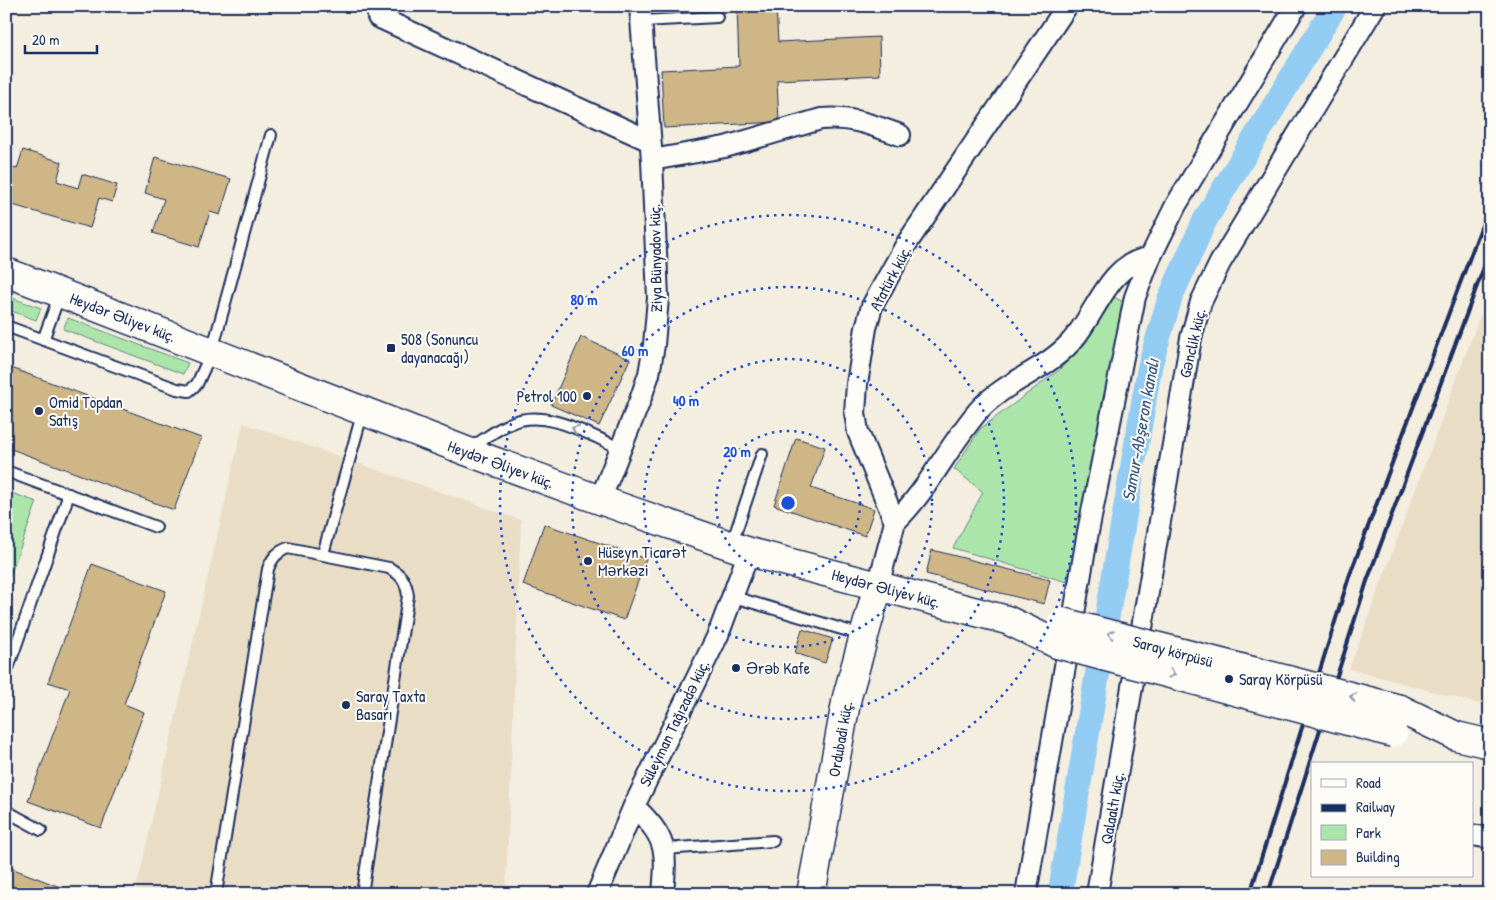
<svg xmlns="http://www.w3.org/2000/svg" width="1496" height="900" font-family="'Patrick Hand',sans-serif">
  <rect width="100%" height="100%" fill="#f4eee0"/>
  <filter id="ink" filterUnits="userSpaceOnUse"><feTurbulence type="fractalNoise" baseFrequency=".02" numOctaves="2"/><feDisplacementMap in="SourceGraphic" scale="10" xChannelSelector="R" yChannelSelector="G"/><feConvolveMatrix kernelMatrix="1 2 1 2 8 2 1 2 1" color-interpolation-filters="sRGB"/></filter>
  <g filter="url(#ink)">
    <path fill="#e9ddc5" d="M1490 289V707L1349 669Z
      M243 423 521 520 506 890 518 894H135Z"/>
    <path fill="#abe5aa" stroke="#638a84" d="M6 296 41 308 36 320 6 309Z
      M1114 297 1127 304 1067 582 953 548 983 492 954 469 980 429 1059 370 1085 344Z
      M68 318 188 363 183 374 63 329Z
      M6 491 37 502 6 587Z"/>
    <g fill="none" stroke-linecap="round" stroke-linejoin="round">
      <path stroke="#92ccf2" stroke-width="25" d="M1060 894 1150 365 1170 298 1205 220 1335 6"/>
    </g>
    <path fill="#cfb686" stroke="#1b2f5e" d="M737 6H776L778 42 879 37 880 75 777 80 779 122 664 128 661 70 739 66Z
      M23 150 62 162 57 181 78 188 82 174 117 185 112 202 99 198 90 228 6 203V166L17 169Z
      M155 157 231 179 220 215 210 212 199 247 153 233 164 199 145 193Z
      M581 337 630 359 599 426 551 405Z
      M6 366 201 438 174 510 6 447Z
      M796 438 825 447 811 488 874 509 865 536 774 505Z
      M544 524 646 559 624 620 523 585Z
      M932 550 1050 580 1044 604 926 574Z
      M92 564 166 591 124 704 144 712 101 828 28 801 70 689 48 682Z
      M802 629 833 639 825 663 795 653Z
      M6 866 78 894H6Z"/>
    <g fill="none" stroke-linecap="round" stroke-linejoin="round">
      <g stroke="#1b2f5e" stroke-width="14">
        <path id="lane" d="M642 21 717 17
          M6 326 177 389 189 391 197 384 212 351 271 135
          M43 340 60 294
          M469 449C482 441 495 430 509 424 544 407 587 434 620 448
          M6 471 156 527
          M731 546 762 454
          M323 554 363 411
          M734 597 862 635
          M6 674 69 494
          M6 811 41 830
          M665 849 773 841
          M216 894 268 569C272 558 277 552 288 548L389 568C402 575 406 581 408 596L362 894"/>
      </g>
      <g stroke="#1b2f5e" stroke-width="24">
        <path id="street" d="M378 17 650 141
          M652 160 725 147 821 119C852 116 872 125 900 135
          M600 500 639 403 649 374 654 345 658 298 652 160 640 6
          M895 522C929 489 948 446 979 410 1004 382 1044 371 1070 343 1096 316 1108 262 1150 258L1176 205 1296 6
          M878 586 895 522 858 432 855 413 857 384 866 328 872 306 907 243 1067 6
          M634 806C667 839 667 848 663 894
          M1472 835 1490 838
          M597 894 634 806 718 635 749 552
          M1026 894 1088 532 1135 297 1150 258
          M1097 894 1191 338 1201 302 1220 263 1375 6"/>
      </g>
      <g stroke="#1b2f5e" stroke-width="31">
        <path id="secondary" d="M811 894 847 697 878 586"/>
      </g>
      <g stroke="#1b2f5e" stroke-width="31">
        <path id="primary" d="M6 272 466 451 600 500 749 552 1007 620 1057 644
          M1400 709 1456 736 1490 744"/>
      </g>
      <use href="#lane" stroke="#fdfcf7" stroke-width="10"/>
      <use href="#street" stroke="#fdfcf7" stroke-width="20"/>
      <use href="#secondary" stroke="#fdfcf7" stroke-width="28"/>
      <use href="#primary" stroke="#fdfcf7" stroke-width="28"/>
      <path stroke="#1b2f5e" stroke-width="4" d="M1250 894 1349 577 1490 204
        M1268 894 1367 581 1490 251"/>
      <g stroke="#1b2f5e" stroke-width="31" stroke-linecap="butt">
        <path id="primary-bridge" d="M1062 622 1400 709
          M1057 644 1393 733"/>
      </g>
      <use href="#primary-bridge" stroke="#fdfcf7" stroke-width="28"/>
    </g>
    <defs><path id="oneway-chevron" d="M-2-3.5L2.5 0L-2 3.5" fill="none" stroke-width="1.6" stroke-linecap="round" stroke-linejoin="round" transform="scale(1.25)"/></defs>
    <g stroke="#8c96aa">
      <use href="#oneway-chevron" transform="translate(575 429) rotate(-158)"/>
      <use href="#oneway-chevron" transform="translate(1111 634) rotate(-165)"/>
      <use href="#oneway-chevron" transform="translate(1172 674) rotate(15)"/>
      <use href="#oneway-chevron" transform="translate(1353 697) rotate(-165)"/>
    </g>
  </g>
  <g fill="none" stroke="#1d4ed8" stroke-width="2.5" stroke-dasharray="2.5 5">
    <circle cx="788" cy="503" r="72"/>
    <circle cx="788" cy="503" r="144"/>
    <circle cx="788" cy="503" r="216"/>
    <circle cx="788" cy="503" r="288"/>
  </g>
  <g fill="#1b2f5e" stroke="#fdfcf7" stroke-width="2">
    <rect x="386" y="343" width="10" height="10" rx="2.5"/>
    <circle cx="587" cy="396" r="5"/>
    <circle cx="39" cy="411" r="5"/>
    <circle cx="588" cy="561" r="5"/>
    <circle cx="736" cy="668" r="5"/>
    <circle cx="1229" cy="679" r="5"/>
    <circle cx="346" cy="705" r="5"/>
  </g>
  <g text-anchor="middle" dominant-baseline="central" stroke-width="4" stroke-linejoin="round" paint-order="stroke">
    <g font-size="16" fill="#1b2f5e" stroke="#fdfcf7">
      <text transform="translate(655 258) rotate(-91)">Ziya Bünyadov küç.</text>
      <text transform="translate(890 278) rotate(-62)">Atatürk küç.</text>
      <text transform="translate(123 317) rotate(21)">Heydər Əliyev küç.</text>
      <text transform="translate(1192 343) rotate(-77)">Gənclik küç.</text>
      <text transform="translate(501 464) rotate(20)">Heydər Əliyev küç.</text>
      <text transform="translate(886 588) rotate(15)">Heydər Əliyev küç.</text>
      <text transform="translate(1173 651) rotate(15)">Saray körpüsü</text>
      <text transform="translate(674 723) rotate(-64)">Süleyman Tağızadə küç.</text>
      <text transform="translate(840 739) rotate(-80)">Ordubadi küç.</text>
      <text transform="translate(1112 808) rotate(-80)">Qalaaltı küç.</text>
    </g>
    <g font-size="16" fill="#1b2f5e" stroke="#fdfcf7" text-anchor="start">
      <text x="401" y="339">508 (Sonuncu<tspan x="401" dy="18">dayanacağı)</tspan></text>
      <text x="577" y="396" text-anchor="end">Petrol 100</text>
      <text x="49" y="402">Omid Topdan<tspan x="49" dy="18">Satış</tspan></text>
      <text x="598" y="552">Hüseyn Ticarət<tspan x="598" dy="18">Mərkəzi</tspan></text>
      <text x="746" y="668">Ərəb Kafe</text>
      <text x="1239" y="679">Saray Körpüsü</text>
      <text x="356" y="696">Saray Taxta<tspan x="356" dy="18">Basarı</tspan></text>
    </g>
    <g font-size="18" font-style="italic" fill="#395683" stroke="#fdfcf7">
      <text transform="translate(1140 430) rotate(-80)">Samur-Abşeron kanalı</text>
    </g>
  </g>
  <circle cx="788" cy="503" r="8" fill="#1d4ed8" stroke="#fdfcf7" stroke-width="2.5"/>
  <g font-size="15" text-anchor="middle" font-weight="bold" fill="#1d4ed8" stroke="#fdfcf7" stroke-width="4" stroke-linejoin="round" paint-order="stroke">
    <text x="584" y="305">80 m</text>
    <text x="635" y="356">60 m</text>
    <text x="686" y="406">40 m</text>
    <text x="737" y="457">20 m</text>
  </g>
  <rect width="1496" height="900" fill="none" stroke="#fdfcf7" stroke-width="25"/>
  <rect x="12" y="12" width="1471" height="875" fill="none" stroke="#1b2f5e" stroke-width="2" filter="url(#ink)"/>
  <rect x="1311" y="762" width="162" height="115" fill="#fdfcf7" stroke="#a3aaba"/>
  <rect x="1321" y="779" width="25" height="8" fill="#fdfcf7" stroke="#a3aaba"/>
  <text x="1356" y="788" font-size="15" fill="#1b2f5e">Road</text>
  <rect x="1321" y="804" width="25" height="8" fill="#1b2f5e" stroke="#a3aaba"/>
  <text x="1356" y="812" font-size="15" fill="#1b2f5e">Railway</text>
  <rect x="1321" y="825" width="25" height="15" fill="#abe5aa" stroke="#a3aaba"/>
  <text x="1356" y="838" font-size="15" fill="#1b2f5e">Park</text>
  <rect x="1321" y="850" width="25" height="15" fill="#cfb686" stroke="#a3aaba"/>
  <text x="1356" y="862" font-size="15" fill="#1b2f5e">Building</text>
  <path d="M25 45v8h72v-8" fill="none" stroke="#1b2f5e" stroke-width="2.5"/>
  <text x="32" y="45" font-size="15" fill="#1b2f5e" stroke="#fdfcf7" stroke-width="4" paint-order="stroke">20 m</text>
</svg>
